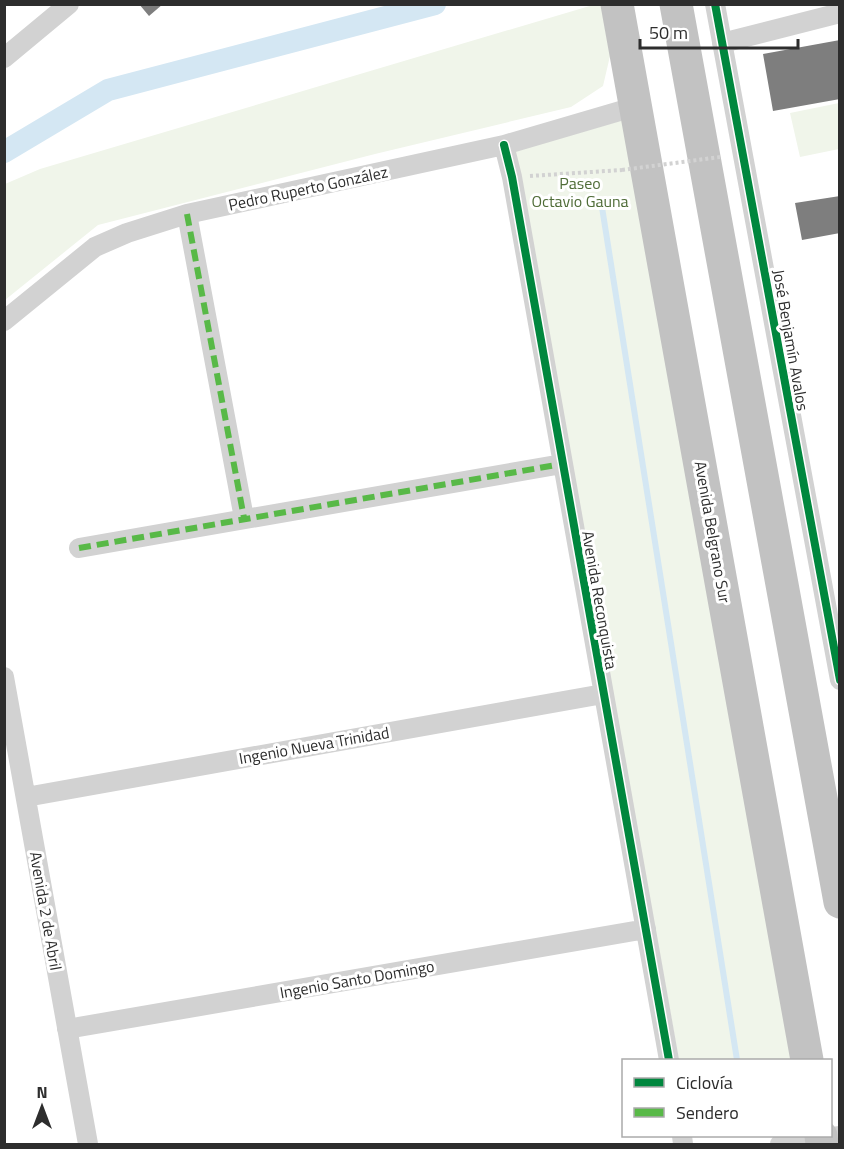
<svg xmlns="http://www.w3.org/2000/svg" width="844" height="1149" font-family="'Titillium Web',sans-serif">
  <rect width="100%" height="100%" fill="#fff"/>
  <path fill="#f0f5ea" d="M593 5H601L610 56 603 86 571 107 375 154 98 225 5 300V184L40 169Z
    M839 103V149L800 157 790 113Z
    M626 117 791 1060H679L513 149Z"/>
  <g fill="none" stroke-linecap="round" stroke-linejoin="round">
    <path stroke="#d4e7f3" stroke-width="6" d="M601 201 737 1060"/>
    <path stroke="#d4e7f3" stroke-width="22" d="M4 152 108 90 435 4"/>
  </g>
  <path fill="#7e7e7e" d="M139 4H163L149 16Z
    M840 40V99L773 111 763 54Z
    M840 196V233L802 240 795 203Z"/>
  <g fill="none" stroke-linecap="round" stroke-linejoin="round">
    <path stroke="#d2d2d2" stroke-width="4" stroke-dasharray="3 3" stroke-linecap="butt" d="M530 176 622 170"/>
    <path stroke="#d2d2d2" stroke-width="20" d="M715 4 840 680
      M722 43 840 13
      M4 58 69 4
      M504 145 512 177 669 1060
      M187 214 244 518
      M4 321 95 247 127 233 187 214 504 145 637 106
      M79 548 562 464
      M4 677 88 1144
      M26 797 603 694
      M67 1029 646 929
      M682 1136 683 1144
      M780 1144 840 1136"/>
    <path stroke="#c2c2c2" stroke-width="33" d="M617 4 807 1060
      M676 4 840 902
      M821 1136 822 1144"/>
    <path stroke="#d2d2d2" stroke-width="4" stroke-dasharray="3 3" stroke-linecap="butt" d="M622 170 720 157"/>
    <path stroke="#58b947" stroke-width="6" stroke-dasharray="12 6" stroke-linecap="butt" d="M187 214 244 518
      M79 548 562 464"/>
    <g stroke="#fff" stroke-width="11">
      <path id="cycleway" d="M715 4 840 680
        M504 145 512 177 669 1060"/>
    </g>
    <use href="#cycleway" stroke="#00873e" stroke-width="8"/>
  </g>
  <g text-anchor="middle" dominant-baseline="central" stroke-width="6" stroke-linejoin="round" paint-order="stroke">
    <g font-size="16" fill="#4f6c37" stroke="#fff">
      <text x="580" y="183">Paseo<tspan x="580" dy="18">Octavio Gauna</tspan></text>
    </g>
    <g font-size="16" fill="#2d2d2d" stroke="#fff">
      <text transform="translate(308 188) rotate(-12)">Pedro Ruperto González</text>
      <text transform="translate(791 340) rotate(80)">José Benjamín Avalos</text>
      <text transform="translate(713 532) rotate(80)">Avenida Belgrano Sur</text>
      <text transform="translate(600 600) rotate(80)">Avenida Reconquista</text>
      <text transform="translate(314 745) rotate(-10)">Ingenio Nueva Trinidad</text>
      <text transform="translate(46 911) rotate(80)">Avenida 2 de Abril</text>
      <text transform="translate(357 979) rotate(-10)">Ingenio Santo Domingo</text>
    </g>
  </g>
  <rect width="844" height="1149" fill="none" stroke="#2d2d2d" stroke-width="12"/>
  <rect x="622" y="1059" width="210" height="78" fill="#ffffff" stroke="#ababab" stroke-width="1.5"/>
  <rect x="634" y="1078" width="30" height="9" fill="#00873e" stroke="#ababab" stroke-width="1.5"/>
  <text x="676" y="1089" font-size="18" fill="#2d2d2d">Ciclovía</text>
  <rect x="634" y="1108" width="30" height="9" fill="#58b947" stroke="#ababab" stroke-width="1.5"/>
  <text x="676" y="1119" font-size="18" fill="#2d2d2d">Sendero</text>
  <g transform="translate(42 1107)" stroke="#ffffff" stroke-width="4.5" paint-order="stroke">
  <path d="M0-4.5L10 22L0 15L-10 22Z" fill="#2d2d2d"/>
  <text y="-9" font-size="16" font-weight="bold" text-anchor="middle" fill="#2d2d2d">N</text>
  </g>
  <path d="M640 39v9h158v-9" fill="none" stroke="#2d2d2d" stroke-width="3"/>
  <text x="649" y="39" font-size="18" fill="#2d2d2d" stroke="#ffffff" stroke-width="4.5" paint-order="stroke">50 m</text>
</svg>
